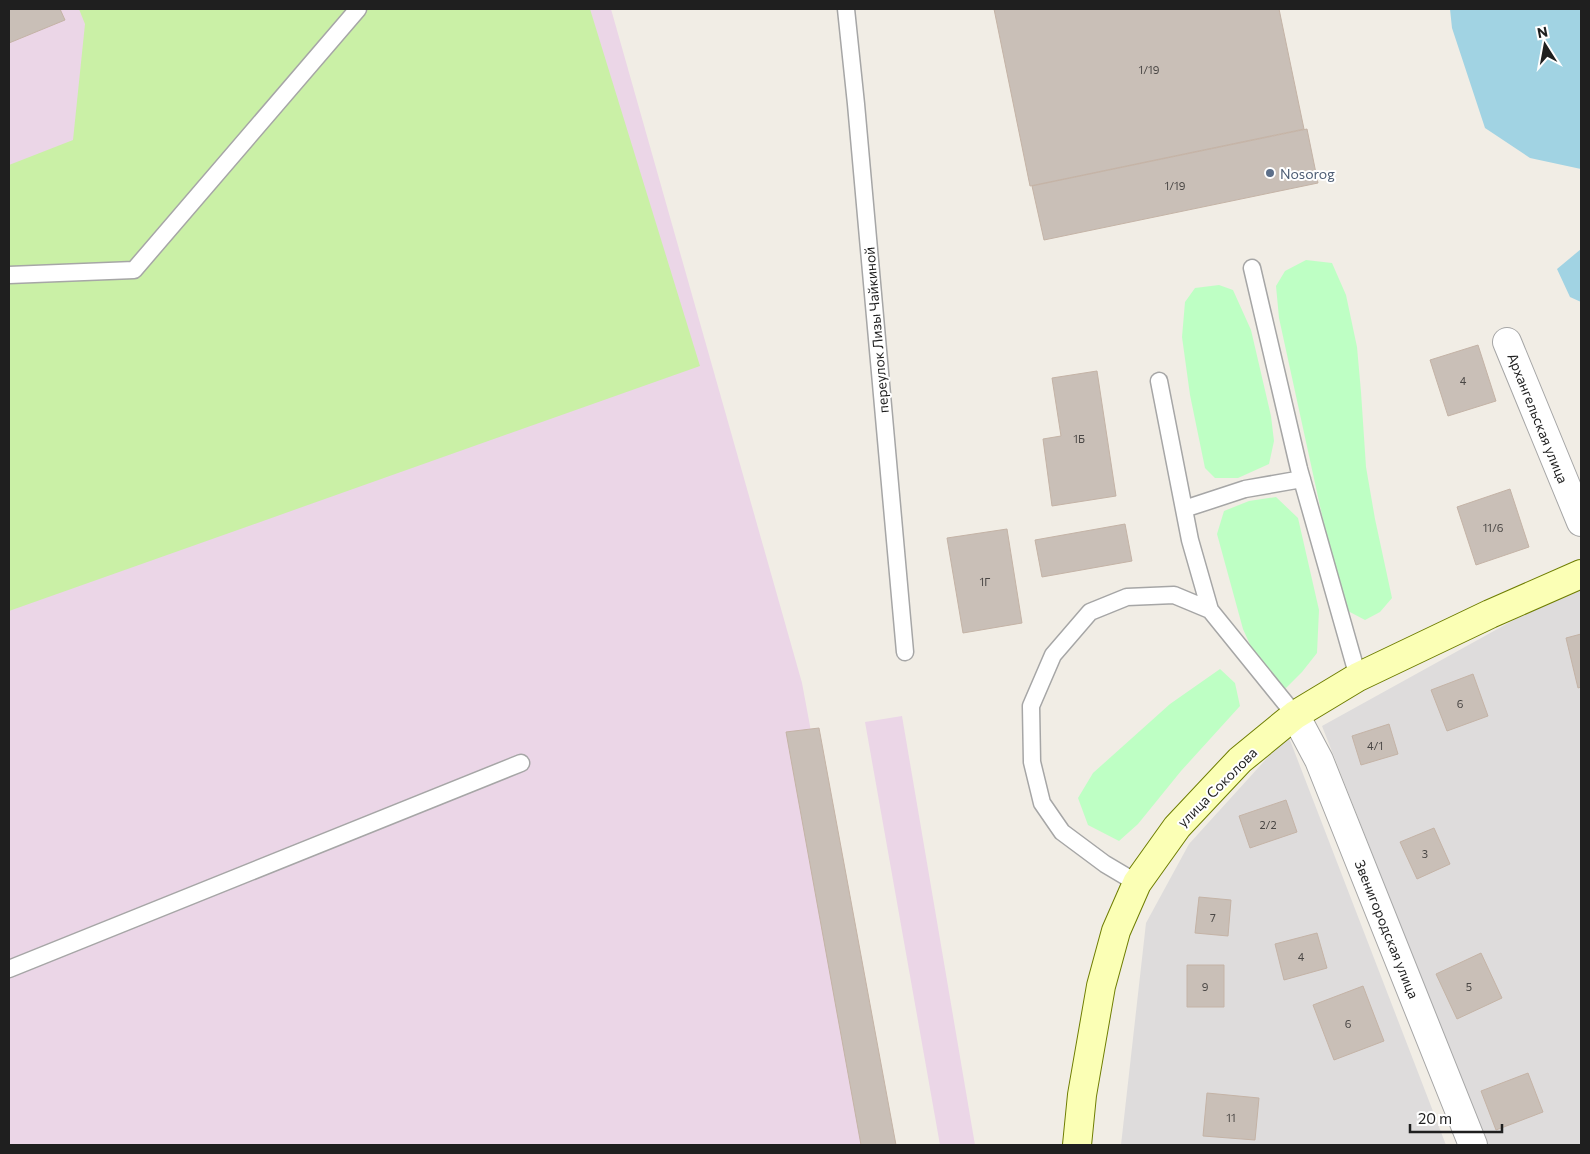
<svg xmlns="http://www.w3.org/2000/svg" width="1590" height="1154" font-family="Commissioner,sans-serif">
  <rect width="100%" height="100%" fill="#f1ede5"/>
  <path fill="#dedcdc" d="M1581 583V1145H1487L1322 726Z
    M1288 735 1446 1145H1121L1146 923 1189 844Z"/>
  <path fill="#ebd6e7" d="M9 9H611L802 683 888 1145H9Z
    M902 716 975 1145H940L865 722Z"/>
  <path fill="#caf0a6" d="M79 9H590L700 366 9 611V165L73 140 85 24Z"/>
  <path fill="#beffc4" d="M1306 260 1332 263 1346 295 1357 347 1361 392 1366 467 1375 519 1392 598 1380 612 1365 620 1348 611 1330 552 1279 318 1276 286 1285 271Z
    M1219 285 1233 290 1251 330 1271 416 1274 441 1269 464 1238 478H1215L1205 468 1190 395 1182 337 1185 302 1195 288Z
    M1276 497 1298 518 1319 610 1317 653 1302 672 1286 688 1268 685 1243 629 1217 534 1224 511 1249 501Z
    M1220 669 1235 683 1240 706 1181 771 1138 824 1119 841 1088 825 1078 798 1093 773 1170 704Z"/>
  <path fill="#a1d3e3" d="M1450 9H1581V169L1530 158 1485 128 1452 28Z
    M1581 249V302L1570 297 1557 269Z"/>
  <path fill="#c9bfb7" stroke="#c4b3a6" d="M9 9H60L65 20 9 43Z
    M994 9H1279L1304 129 1030 186Z
    M1307 129 1318 183 1044 240 1032 186Z
    M1478 345 1496 401 1448 416 1430 360Z
    M1097 371 1116 496 1052 506 1043 439 1061 436 1052 378Z
    M1510 489 1529 547 1476 565 1457 507Z
    M1125 524 1132 561 1042 577 1035 540Z
    M1007 529 1022 623 963 633 947 538Z
    M1581 634V687L1578 688 1566 638Z
    M1473 674 1488 716 1447 731 1431 690Z
    M1389 724 1398 754 1361 765 1352 736Z
    M819 728 896 1145H861L786 732Z
    M1286 800 1297 832 1250 848 1239 816Z
    M1434 828 1450 864 1417 879 1400 842Z
    M1199 897 1231 900 1228 936 1195 933Z
    M1317 933 1327 968 1284 980 1275 944Z
    M1481 953 1502 998 1457 1019 1436 974Z
    M1187 965H1224V1007H1187Z
    M1363 986 1384 1041 1334 1060 1313 1005Z
    M1528 1073 1543 1112 1496 1130 1481 1091Z
    M1207 1093 1259 1098 1255 1140 1203 1136Z"/>
  <g fill="none" stroke-linecap="round" stroke-linejoin="round">
    <g stroke="#a6a6a6" stroke-width="19">
      <path id="service" d="M846 9 856 104 905 652
        M1252 268 1299 469 1358 677
        M9 275 134 270 358 9
        M1159 381 1190 540 1210 610 1295 715
        M1184 509 1245 489 1302 479
        M1137 883 1105 864 1062 832 1042 803 1032 762 1031 706 1053 655 1090 612 1127 597 1174 595 1210 610
        M9 969 521 763"/>
    </g>
    <g stroke="#a6a6a6" stroke-width="30">
      <path id="minor" d="M1507 342 1581 522
        M1295 715 1319 760 1473 1145"/>
    </g>
    <g stroke="#6e7d00" stroke-width="30">
      <path id="secondary" d="M1077 1145 1082 1095 1101 986 1116 931 1137 883 1177 827 1240 760 1295 715 1358 677 1490 614 1581 574"/>
    </g>
    <use href="#service" stroke="#fff" stroke-width="16"/>
    <use href="#minor" stroke="#fff" stroke-width="28"/>
    <use href="#secondary" stroke="#fbffb5" stroke-width="28"/>
  </g>
  <circle fill="#5c6f8a" stroke="#fff" stroke-width="2" cx="1270" cy="173" r="5"/>
  <g text-anchor="middle" dominant-baseline="central" stroke-width="4" stroke-linejoin="round" paint-order="stroke">
    <g font-size="11" fill="#4a4745">
      <text x="1149" y="69">1/19</text>
      <text x="1175" y="185">1/19</text>
      <text x="1463" y="380">4</text>
      <text x="1079" y="438">1Б</text>
      <text x="1493" y="527">11/6</text>
      <text x="985" y="581">1Г</text>
      <text x="1460" y="703">6</text>
      <text x="1375" y="745">4/1</text>
      <text x="1268" y="824">2/2</text>
      <text x="1425" y="853">3</text>
      <text x="1213" y="917">7</text>
      <text x="1301" y="956">4</text>
      <text x="1205" y="986">9</text>
      <text x="1469" y="986">5</text>
      <text x="1348" y="1023">6</text>
      <text x="1231" y="1117">11</text>
    </g>
    <g font-size="14" fill="#4e5e75" stroke="#fff" text-anchor="start">
      <text x="1280" y="173">Nosorog</text>
    </g>
    <g font-size="14" fill="#1f1f1f" stroke="#fff">
      <text transform="translate(876 330) rotate(-95)">переулок Лизы Чайкиной</text>
      <text transform="translate(1538 418) rotate(68)">Архангельская улица</text>
      <text transform="translate(1217 787) rotate(-45)">улица Соколова</text>
      <text transform="translate(1387 929) rotate(68)">Звенигородская улица</text>
    </g>
  </g>
  <rect width="1590" height="1154" fill="none" stroke="#1f1f1f" stroke-width="20"/>
  <g transform="translate(1545 45) rotate(349)" stroke="#ffffff" stroke-width="4" paint-order="stroke">
  <path d="M0-4L9 19L0 12L-9 19Z" fill="#1f1f1f"/>
  <text y="-8" font-size="14" font-weight="bold" text-anchor="middle" fill="#1f1f1f">N</text>
  </g>
  <path d="M1410 1124v8h92v-8" fill="none" stroke="#1f1f1f" stroke-width="2.5"/>
  <text x="1418" y="1124" font-size="15" fill="#1f1f1f" stroke="#ffffff" stroke-width="4" paint-order="stroke">20 m</text>
</svg>
